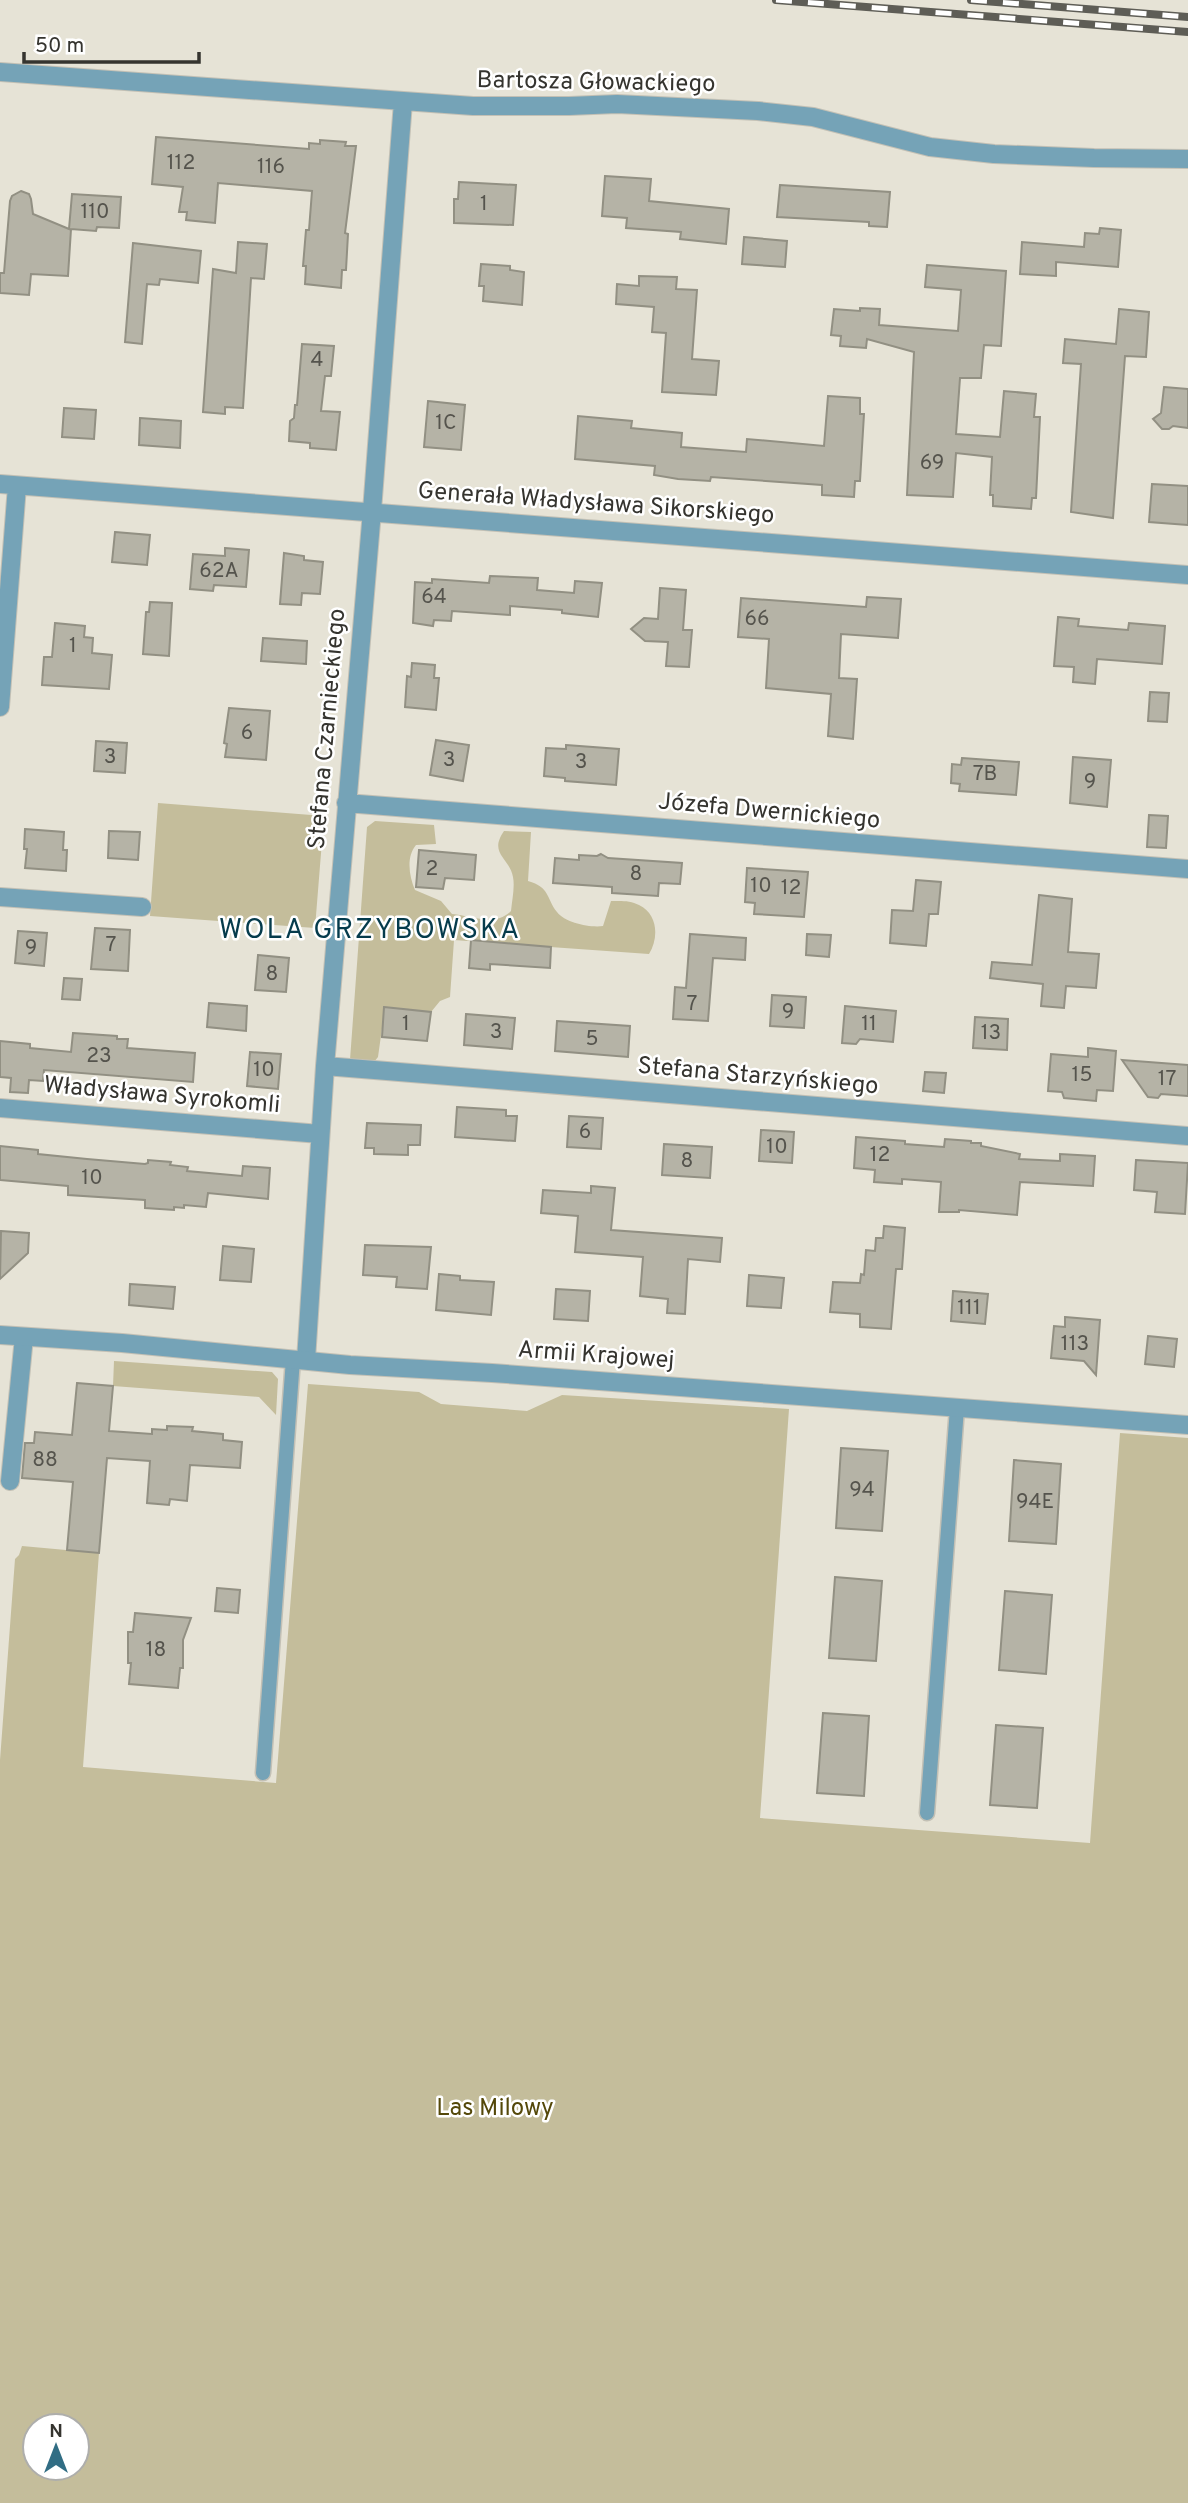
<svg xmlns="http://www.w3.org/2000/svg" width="1188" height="2503" font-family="Overpass,sans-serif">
  <rect width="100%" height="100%" fill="#e6e3d6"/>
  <path fill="#c4bd9b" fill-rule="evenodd" d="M158 803 324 816 315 928 150 916Z
    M375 821 434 825 436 844 416 845C406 857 409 876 415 890L441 901 452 914C472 916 495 927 511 911 512 900 515 887 513 877 510 858 488 854 504 831L531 832 528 881C550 887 546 898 557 912 565 923 591 928 603 926L611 901C620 901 630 900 639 905 658 914 659 938 649 954L454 940 450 997 440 1001 431 1012 385 1007 378 1057 374 1062 350 1060 367 827Z
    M114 1361 272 1372 278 1379 276 1415 259 1397 113 1386Z
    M308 1384 419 1392 441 1404 527 1411 562 1395 789 1409 760 1818 1090 1843 1120 1433 1188 1438V2503H0V1760L15 1559 19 1555 22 1546 99 1553 83 1767 276 1783ZM35 2426H77V2468H35Z"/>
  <path fill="#b5b3a6" stroke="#929083" stroke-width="2" d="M156 137 309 149V143L320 144V140L346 142 345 146H356L345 233 348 234 346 270H342L341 288 305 284 306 266H303L306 230H309L312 191 218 183 215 223 186 220 187 212H179L183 187 152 184Z
    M605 176 651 179 649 201 729 209 726 244 680 239 681 232 626 228 627 218 602 216Z
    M459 182 516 185 513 225 454 223V199H458Z
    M780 185 890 192 887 227 869 226V222L777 217Z
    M21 191 29 194 31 199 33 214 69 229 72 194 121 197 119 228 97 227 96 231 71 229 68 276 31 274 29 295 0 293V273H4L10 201 12 196Z
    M1100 228 1121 230 1118 267 1056 262V276L1020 274 1022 242 1084 247 1085 233 1099 234Z
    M744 237 787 241 785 267 742 264Z
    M238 242 267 244 264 279 251 278 243 408 225 407V414L203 412 213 269 236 273Z
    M133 243 201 251 198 283 160 279 159 285 147 284 142 344 125 342Z
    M481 264 510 266V270L524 272 522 305 483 301 484 286H479Z
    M927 265 1006 271 1001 346 984 345 981 378H960L956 434 1000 437 1004 391 1036 394 1034 417H1040L1038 458 1036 498H1032L1031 509 993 506V495H990L992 457 956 453 953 497 907 495 914 352 867 339 866 348 840 346 841 336 831 335 834 309 860 311V308L880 309 879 325 958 331 961 290 925 287Z
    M639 276 677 277 676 289 697 290 692 359 719 361 716 395 662 392 666 333 652 332 654 307 616 304 617 284 639 286Z
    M1119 309 1149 312 1146 357 1125 356 1113 518 1071 512 1081 364 1063 363 1065 339 1116 344Z
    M302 344 334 346 331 376H325L321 411 340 412 336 450 310 448V443L289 441 290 421 294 418 295 405H297Z
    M1164 387 1188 389V428L1173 426 1169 429H1162L1153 419 1161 413Z
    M828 396 860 398V414H864L860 481H855L854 497 822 495V485L711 477 710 481 678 479 654 475 655 466 575 459 578 416 632 421 631 428 682 433 681 447 746 452 747 439 824 446Z
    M428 401 465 405 461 450 424 447Z
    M64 408 96 410 94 439 62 437Z
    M140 418 181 421 180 448 139 445Z
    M1152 484 1188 486V525L1149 522Z
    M115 532 150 535 147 565 112 562Z
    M225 548 249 550 246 587 214 585 213 591 190 589 193 554 225 556Z
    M284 553 304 556V560L323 562 320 594 302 593 301 605 280 604Z
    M490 576 538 578 537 590 574 593 575 581 602 583 598 617 562 613V610L510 606V615L452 611 451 621 434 620 433 626 413 623 415 582 432 583V579L489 583Z
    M660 588 686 590 683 630H692L689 667 666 666 668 642 645 641 631 629 644 618 658 619Z
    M867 597 901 599 898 638 841 634 839 678 857 679 853 739 828 736 831 694 766 688 769 639 738 637 741 598 866 607Z
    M150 602 172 603 169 656 143 654 146 612H149Z
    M1058 617 1079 619 1078 626 1128 630 1129 623 1165 626 1162 664 1097 659 1095 684 1073 682 1074 667 1054 666Z
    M55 623 85 626 84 637 93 638 92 653 112 655 109 689 42 685 44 657H52Z
    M263 638 307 641 306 664 261 661Z
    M412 663 435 665 434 678H439L436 710 405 707 407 676 411 677Z
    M1150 692 1169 693 1167 722 1148 721Z
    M229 708 270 711 266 760 225 757 227 744 224 743Z
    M436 740 469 745 463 781 430 775Z
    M96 741 127 743 125 773 94 771Z
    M566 745 619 749 616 785 565 781V778L544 776 546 748 566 749Z
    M1073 757 1111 760 1107 807 1070 803Z
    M962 758 1019 762 1016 795 959 791 960 784 951 783 952 764 961 765Z
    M1149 815 1168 816 1166 848 1147 847Z
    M25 829 64 832 63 850H67L66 871 25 868 27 849H24Z
    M109 831 140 832 138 860 108 858Z
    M419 850 476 855 474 880 445 878 443 889 416 887Z
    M601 854 608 858 682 863 680 884 659 883 658 896 612 893V887L553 883 555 858 579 860V855L597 856Z
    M747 868 808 872 804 917 754 914 755 903 745 902Z
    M916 880 941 882 938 914H929L926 946 890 943 892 910 913 911Z
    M1039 895 1072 899 1068 952 1099 954 1096 988 1066 986 1064 1008 1041 1006 1043 984 990 978 992 962 1032 965Z
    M95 928 130 930 128 971 91 969Z
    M18 931 47 933 44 966 15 963Z
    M690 934 746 938 745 960 713 958 708 1021 673 1019 675 987 686 988Z
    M807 934 831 935 829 957 806 955Z
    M471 940 551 947 550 968 490 964V970L469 968Z
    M258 955 289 958 286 992 255 990Z
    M64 978 82 979 80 1000 62 999Z
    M772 995 806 997 804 1028 770 1026Z
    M209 1003 247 1006 246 1031 207 1027Z
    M845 1006 896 1011 893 1042 860 1039 856 1044 842 1043Z
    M384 1007 431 1012 427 1041 382 1037Z
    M466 1014 515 1018 512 1049 464 1045Z
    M975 1017 1008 1019 1007 1050 973 1048Z
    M557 1021 630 1026 628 1057 555 1051Z
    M73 1033 117 1036V1039H128L127 1048 195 1053 193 1082 44 1070 43 1081 29 1080 28 1093 10 1092 11 1078 0 1077V1041L30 1044V1048L71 1052Z
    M1088 1048 1116 1051 1113 1091 1097 1090 1096 1101 1064 1098 1062 1092 1048 1091 1051 1054 1088 1057Z
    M250 1052 281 1054 278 1089 247 1086Z
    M1122 1060 1188 1065V1096L1161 1094 1158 1098 1148 1097Z
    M925 1072 946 1073 944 1093 923 1091Z
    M457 1107 506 1110V1116H517L515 1141 455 1137Z
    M569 1116 603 1118 601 1149 567 1147Z
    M367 1123 421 1125 420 1145H408V1155L374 1154V1148H365Z
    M761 1130 794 1132 792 1163 759 1161Z
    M856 1137 905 1141V1144L944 1147 945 1139 971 1141V1143H981V1146L1020 1154 1019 1159 1060 1161V1154L1095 1156 1093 1186 1020 1182 1017 1215 959 1210V1212H939L941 1182 902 1179V1184L874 1182 875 1170 854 1168Z
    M664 1144 712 1147 710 1178 662 1175Z
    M0 1146 38 1150V1154L87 1159 145 1164 148 1163V1160L171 1162 170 1165 188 1167 187 1171 242 1176 243 1166 270 1168 268 1199 208 1193 206 1207 184 1205V1208L174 1207V1210L145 1208V1200L68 1195V1186L0 1180Z
    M1136 1160 1188 1163 1185 1214 1155 1212 1157 1192 1134 1190Z
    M591 1186 615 1188 611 1230 722 1238 720 1262 688 1259 685 1314 667 1313 668 1299 640 1296 643 1257 575 1252 578 1216 541 1213 543 1190 591 1193Z
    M884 1226 905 1228 902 1269H896L891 1329 860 1327V1314L830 1312 833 1282 860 1283 861 1274 864 1275 866 1250 875 1251 876 1238H883Z
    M1 1231 29 1233 28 1253 0 1279Z
    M365 1245 431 1247 427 1289 396 1287 397 1277 363 1275Z
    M223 1246 254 1249 251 1282 220 1280Z
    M439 1274 460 1276V1280L494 1282 491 1315 436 1310Z
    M749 1275 784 1278 781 1308 747 1306Z
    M130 1284 175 1287 173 1309 129 1305Z
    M556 1289 590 1291 588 1321 554 1319Z
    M953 1291 988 1294 985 1324 951 1321Z
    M1065 1317 1100 1320 1096 1375 1084 1361 1051 1358 1054 1326 1065 1327Z
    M1148 1336 1177 1339 1174 1367 1145 1364Z
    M77 1383 113 1386 109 1431 152 1434V1429L167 1430V1426L193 1427 192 1431 223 1434V1440L242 1442 240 1468 190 1465 187 1501 170 1499 169 1505 147 1503 150 1461 107 1458 99 1553 67 1550 73 1482 22 1478 25 1443H34L35 1432 72 1435Z
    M841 1448 888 1451 882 1531 836 1528Z
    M1014 1460 1061 1464 1056 1544 1009 1541Z
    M835 1577 882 1581 876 1661 829 1658Z
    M217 1588 240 1590 238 1613 215 1611Z
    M1005 1591 1052 1595 1046 1674 999 1670Z
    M135 1613 191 1618 183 1640V1668H180L178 1688 129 1684 131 1663H128V1632H133Z
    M823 1713 869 1716 864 1796 817 1793Z
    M996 1725 1043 1728 1037 1808 990 1805Z"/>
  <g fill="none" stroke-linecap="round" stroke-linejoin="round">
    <g stroke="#c3c0b5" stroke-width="17">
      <path id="service" d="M263 1773 293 1359
        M927 1813 957 1408"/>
    </g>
    <g stroke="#c3c0b5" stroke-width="20">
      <path id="minor" d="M0 72 473 106H569L617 104 758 111 813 117 930 147 994 154 1094 158 1188 159
        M0 484 1188 575
        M0 707 17 486
        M346 803 1188 869
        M0 897 142 907
        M325 1066 1188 1136
        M0 1108 320 1134
        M306 1360 325 1066 372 511 403 102
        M10 1481 24 1337"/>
    </g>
    <g stroke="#c3c0b5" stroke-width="20">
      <path id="tertiary" d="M0 1335 122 1343 350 1365 492 1373 1188 1425"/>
    </g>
    <use href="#service" stroke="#75a3b7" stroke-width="14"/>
    <use href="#minor" stroke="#75a3b7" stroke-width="18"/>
    <use href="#tertiary" stroke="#75a3b7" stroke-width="18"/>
    <g stroke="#5e5d56" stroke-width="8">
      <path id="rail" d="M776 0 1188 32
        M971 0 1188 17"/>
    </g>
    <use href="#rail" stroke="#fff" stroke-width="5" stroke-dasharray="16" stroke-linecap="butt"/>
  </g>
  <g text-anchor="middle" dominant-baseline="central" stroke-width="5" stroke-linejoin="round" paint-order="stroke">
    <g font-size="21" fill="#55544d">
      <text x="181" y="163">112</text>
      <text x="271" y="167">116</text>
      <text x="484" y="204">1</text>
      <text x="95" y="212">110</text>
      <text x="317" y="360">4</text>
      <text x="446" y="423">1C</text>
      <text x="932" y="463">69</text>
      <text x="219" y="571">62A</text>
      <text x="434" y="597">64</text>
      <text x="757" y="619">66</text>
      <text x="73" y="646">1</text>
      <text x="247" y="733">6</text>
      <text x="110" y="757">3</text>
      <text x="449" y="760">3</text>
      <text x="581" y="762">3</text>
      <text x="985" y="774">7B</text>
      <text x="1090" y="782">9</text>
      <text x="432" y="869">2</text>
      <text x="636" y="874">8</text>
      <text x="761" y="886">10</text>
      <text x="791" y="888">12</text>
      <text x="111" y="945">7</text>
      <text x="31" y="948">9</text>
      <text x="272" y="974">8</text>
      <text x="692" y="1004">7</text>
      <text x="788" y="1012">9</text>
      <text x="406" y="1024">1</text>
      <text x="869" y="1024">11</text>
      <text x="496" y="1032">3</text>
      <text x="991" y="1033">13</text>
      <text x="592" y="1039">5</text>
      <text x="99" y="1056">23</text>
      <text x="264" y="1070">10</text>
      <text x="1082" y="1075">15</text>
      <text x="1167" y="1079">17</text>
      <text x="585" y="1132">6</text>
      <text x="777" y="1147">10</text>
      <text x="880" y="1155">12</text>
      <text x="687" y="1161">8</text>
      <text x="92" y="1178">10</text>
      <text x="969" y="1308">111</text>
      <text x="1075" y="1344">113</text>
      <text x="45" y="1460">88</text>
      <text x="862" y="1490">94</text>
      <text x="1035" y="1502">94E</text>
      <text x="156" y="1650">18</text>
    </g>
    <g font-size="24" fill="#35342f" stroke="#fff">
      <text transform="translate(596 83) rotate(1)">Bartosza Głowackiego</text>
      <text transform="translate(596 504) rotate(4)">Generała Władysława Sikorskiego</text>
      <text transform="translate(328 729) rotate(-85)">Stefana Czarnieckiego</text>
      <text transform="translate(769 812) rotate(5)">Józefa Dwernickiego</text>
      <text transform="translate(758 1077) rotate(5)">Stefana Starzyńskiego</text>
      <text transform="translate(162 1096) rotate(5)">Władysława Syrokomli</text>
      <text transform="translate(596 1356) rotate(4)">Armii Krajowej</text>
    </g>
    <g font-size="24" fill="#544809" stroke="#fff">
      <text x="495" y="2109">Las Milowy</text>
    </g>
    <g font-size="28" letter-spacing="2" fill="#053b4c" stroke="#fff">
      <text x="370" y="931">WOLA GRZYBOWSKA</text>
    </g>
  </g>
  <g transform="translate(56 2447)"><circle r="33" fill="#ffffff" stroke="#aeaeac" stroke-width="2"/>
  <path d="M0-5L12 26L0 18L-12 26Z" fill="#316d84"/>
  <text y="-10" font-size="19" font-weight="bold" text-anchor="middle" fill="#35342f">N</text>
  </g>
  <path d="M24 52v10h175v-10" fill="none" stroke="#35342f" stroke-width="3.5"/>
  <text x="35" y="52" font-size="21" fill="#35342f" stroke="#ffffff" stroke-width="5" paint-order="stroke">50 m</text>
</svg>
